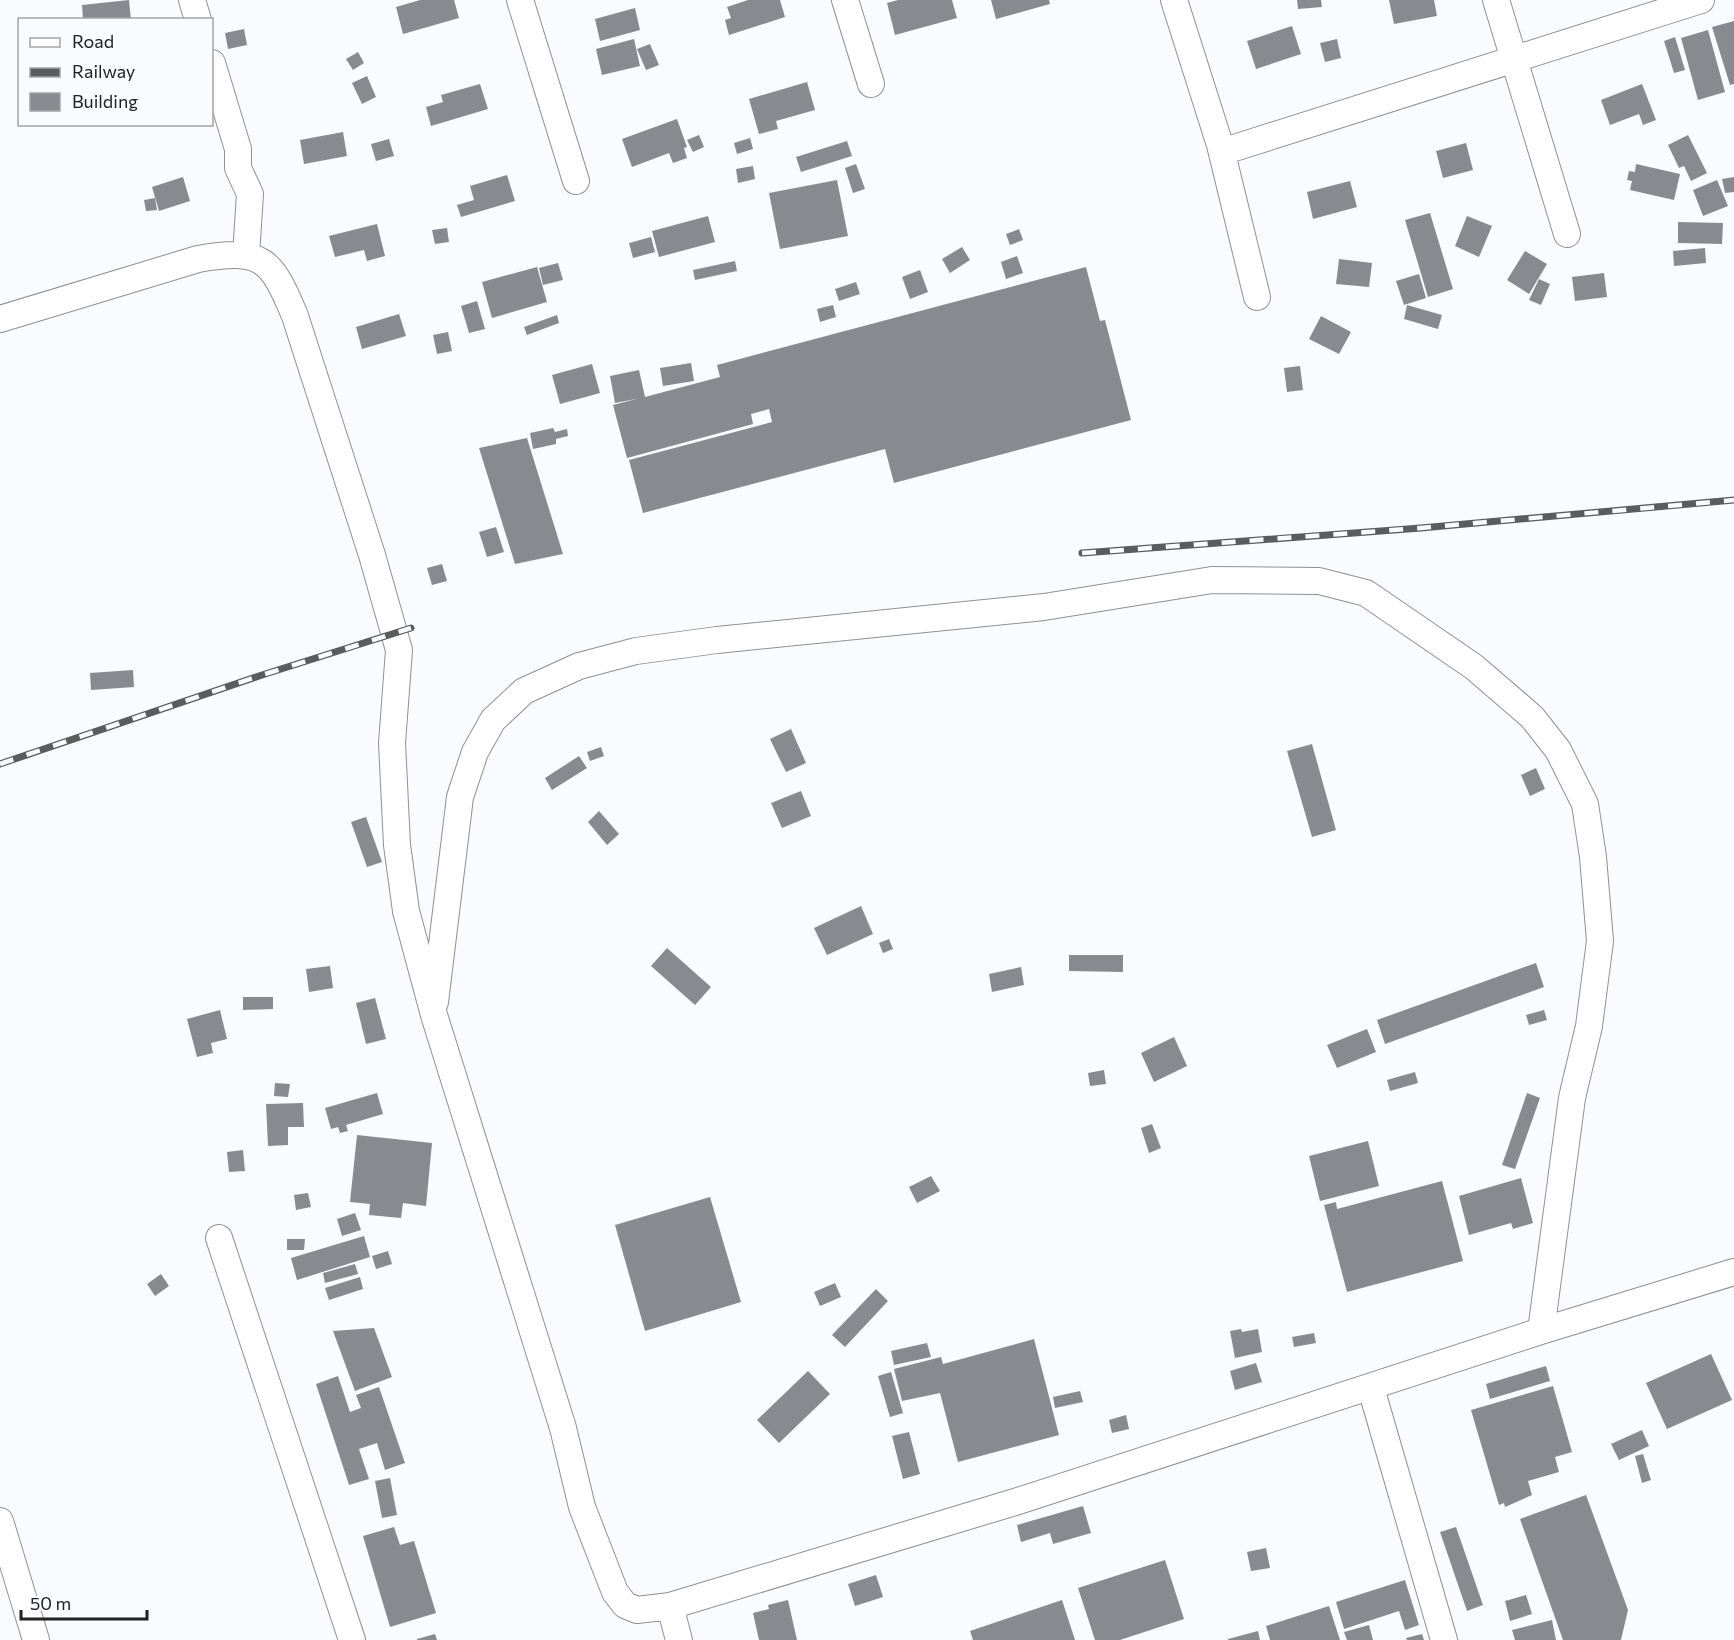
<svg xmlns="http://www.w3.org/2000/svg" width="1734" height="1640" font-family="Commissioner,sans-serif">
  <rect width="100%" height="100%" fill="#fafbfe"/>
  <path fill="#898a8f" d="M129 0 131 20H83L82 5Z
    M420 0H454L459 18 403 34 396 7Z
    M748 0H780L785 17 729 35 725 20 731 18 727 7Z
    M898 0H952L957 18 895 35 887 3Z
    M991 0H1049L1050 4 996 19Z
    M1297 0H1321L1322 7 1298 9Z
    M1389 0H1434L1437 16 1394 24Z
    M635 8 640 30 600 41 595 19Z
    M1734 21V84L1730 85 1712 27Z
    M1292 26 1301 54 1256 69 1247 41Z
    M244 29 247 45 228 49 225 33Z
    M1708 30 1725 92 1698 100 1681 38Z
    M1675 37 1685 70 1674 73 1664 41Z
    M634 39 640 66 602 75 596 49Z
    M1337 39 1341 58 1325 62 1320 43Z
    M650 44 659 65 646 70 637 49Z
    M358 52 364 63 353 70 346 59Z
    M367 76 376 97 362 104 352 83Z
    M807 82 815 110 776 121 778 129 759 134 749 99Z
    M480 84 488 109 431 126 426 107 443 102 441 95Z
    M1642 84 1656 120 1643 125 1639 114 1610 125 1601 100Z
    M677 119 687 147 684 148 687 158 673 163 669 153 632 167 622 139Z
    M343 132 347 156 304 164 300 140Z
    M699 135 704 147 693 152 687 140Z
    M1688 135 1707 173 1691 181 1684 166 1679 168 1668 145Z
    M750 138 753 149 737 154 734 143Z
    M389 139 394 156 376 161 371 144Z
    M847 141 852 156 801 172 796 157Z
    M1466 143 1473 170 1443 178 1436 151Z
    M856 164 865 189 853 193 845 168Z
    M1636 164 1680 174 1674 200 1630 190 1632 181 1627 180 1629 171 1635 172Z
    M753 166 755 179 738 183 736 169Z
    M507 175 515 201 461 217 457 205 474 200 470 186Z
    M183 177 190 201 159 211 152 187Z
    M1734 177V192L1725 193 1722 179Z
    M837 180 848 236 780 249 769 193Z
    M1717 180 1728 206 1703 216 1693 190Z
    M1350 181 1357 207 1313 219 1307 192Z
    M155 198 157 210 146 211 144 200Z
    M1430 213 1453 289 1428 297 1405 220Z
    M708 216 715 242 659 257 652 231Z
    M1467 216 1492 226 1479 257 1455 246Z
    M1678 222 1723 223 1722 244 1678 243Z
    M377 224 385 256 367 261 364 250 335 257 329 236Z
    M447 228 449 242 435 244 432 230Z
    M1019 229 1023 240 1010 245 1006 234Z
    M651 237 655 252 633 258 629 243Z
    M962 247 970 260 950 273 942 259Z
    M1705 248 1706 263 1674 266 1673 251Z
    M1525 251 1547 264 1529 294 1507 280Z
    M1017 256 1023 273 1006 279 1001 262Z
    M1339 259 1372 263 1369 287 1336 284Z
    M735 261 737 271 695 280 693 270Z
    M558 263 563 280 543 285 539 268Z
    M537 267 547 302 492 318 482 282Z
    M1086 267 1100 321 1105 320 1131 420 894 483 885 449 643 513 629 460 772 422 769 409 751 414 753 424 627 458 613 405 636 399 615 403 610 376 639 370 645 397 720 377 717 365Z
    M920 270 928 292 910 299 902 277Z
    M1604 273 1607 297 1575 301 1572 277Z
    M1419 274 1426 298 1404 305 1396 281Z
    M1539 279 1550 284 1541 305 1529 300Z
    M856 282 860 294 839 301 835 289Z
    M477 301 485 329 469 333 461 306Z
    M833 305 836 317 820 322 817 309Z
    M1407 305 1442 315 1438 329 1404 319Z
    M399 314 406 336 362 349 356 327Z
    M557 315 559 323 527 335 524 327Z
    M1321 316 1351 332 1339 354 1309 339Z
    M448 332 452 351 437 354 433 335Z
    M691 363 694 381 663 386 660 368Z
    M592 364 600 393 560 404 552 375Z
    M1300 366 1303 390 1287 392 1284 368Z
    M553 428 555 432 567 429 568 436 556 439V444L533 449 530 433Z
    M527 438 563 554 515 564 479 448Z
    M496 527 504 552 487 557 479 532Z
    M442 564 447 581 432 585 427 568Z
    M133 670 134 687 91 690 90 673Z
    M791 729 806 763 786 772 770 739Z
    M1312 744 1336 830 1312 837 1287 751Z
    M601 747 604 756 590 761 587 752Z
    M579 756 587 768 552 790 545 778Z
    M1536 768 1545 789 1530 796 1521 775Z
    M801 791 811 816 782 828 771 803Z
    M599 811 619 834 607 845 588 822Z
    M366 817 382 862 367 867 351 822Z
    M861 906 873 934 827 955 814 928Z
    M889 939 893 949 883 953 879 943Z
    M667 948 711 987 695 1005 651 966Z
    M1069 955H1123V972L1069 971Z
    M1536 963 1544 987 1385 1044 1377 1020Z
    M330 966 333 988 309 992 306 969Z
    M1021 967 1024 985 992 992 989 974Z
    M243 997H273V1009L243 1010Z
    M375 998 386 1039 366 1044 356 1003Z
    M220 1010 227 1039 211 1043 213 1053 197 1057 187 1019Z
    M1544 1010 1547 1020 1529 1025 1526 1015Z
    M1367 1029 1376 1052 1337 1068 1327 1045Z
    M1174 1037 1187 1066 1154 1082 1141 1053Z
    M1104 1070 1106 1084 1090 1086 1088 1073Z
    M1415 1072 1418 1083 1390 1091 1387 1080Z
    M275 1083 290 1084 288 1097 274 1096Z
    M377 1093 383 1114 346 1125 348 1131 340 1133 338 1127 331 1129 325 1108Z
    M1527 1093 1540 1098 1515 1169 1502 1165Z
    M303 1103 304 1127H288V1145L268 1146 266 1104Z
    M1152 1124 1161 1148 1149 1153 1141 1128Z
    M357 1135 432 1143 426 1206 403 1203 401 1218 369 1215 370 1204 350 1202Z
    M1368 1141 1379 1186 1320 1201 1309 1156Z
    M243 1150 245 1171 229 1172 227 1152Z
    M931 1176 940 1191 917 1203 909 1187Z
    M1521 1178 1533 1223 1513 1229 1511 1223 1469 1235 1459 1196Z
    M1442 1181 1463 1261 1347 1292 1324 1205 1336 1202 1337 1209Z
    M308 1193 311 1207 296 1210 294 1195Z
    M710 1197 741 1302 645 1331 615 1225Z
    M355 1213 361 1230 342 1236 337 1219Z
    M364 1236 370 1257 297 1280 291 1258Z
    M287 1239H305L304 1250H287Z
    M388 1251 392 1264 376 1269 372 1256Z
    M355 1264 358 1274 325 1283 323 1273Z
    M161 1274 169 1286 155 1296 147 1284Z
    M360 1277 363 1289 329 1300 325 1288Z
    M835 1283 841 1297 820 1306 814 1292Z
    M876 1289 888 1301 845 1347 832 1335Z
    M374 1328 392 1377 355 1391 333 1331Z
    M1241 1329 1242 1332 1258 1329 1262 1352 1235 1358 1230 1331Z
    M1314 1333 1316 1343 1294 1347 1292 1337Z
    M1034 1339 1059 1435 958 1462 940 1393 902 1401 894 1369 941 1357 943 1364Z
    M927 1343 931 1357 894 1365 891 1351Z
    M1711 1354 1732 1400 1667 1429 1646 1383Z
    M1256 1363 1262 1382 1235 1390 1230 1371Z
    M1546 1366 1550 1381 1490 1399 1486 1384Z
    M808 1371 830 1394 779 1443 757 1420Z
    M891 1372 903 1413 890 1417 878 1376Z
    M338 1376 350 1412 361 1408 356 1395 379 1387 405 1463 385 1470 377 1443 359 1449 369 1479 349 1485 316 1384Z
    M1553 1386 1572 1452 1555 1457 1559 1472 1528 1481 1532 1495 1505 1507 1504 1503 1499 1505 1471 1410Z
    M1080 1391 1083 1402 1055 1408 1053 1397Z
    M1126 1415 1129 1429 1112 1433 1109 1420Z
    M1642 1430 1649 1446 1619 1460 1611 1444Z
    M909 1432 920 1474 903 1479 892 1436Z
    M1643 1454 1651 1480 1642 1483 1635 1456Z
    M390 1478 397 1515 382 1518 375 1481Z
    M1586 1495 1628 1610 1621 1640H1563L1520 1519Z
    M1083 1506 1091 1533 1053 1544 1050 1533 1021 1542 1017 1525Z
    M394 1527 400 1545 414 1541 436 1613 390 1627 363 1536Z
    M1456 1527 1483 1605 1467 1611 1440 1532Z
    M1266 1548 1270 1568 1251 1571 1247 1552Z
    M1165 1560 1184 1619 1120 1640H1095L1078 1588Z
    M876 1575 883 1597 855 1606 848 1584Z
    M1405 1580 1419 1625 1405 1630 1399 1611 1344 1629 1336 1602Z
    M1526 1595 1532 1614 1510 1621 1505 1601Z
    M788 1600 797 1640H759L753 1613 769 1609 768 1605Z
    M1062 1600 1075 1640H973L970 1631Z
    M1329 1606 1340 1640H1270L1266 1626Z
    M1552 1620 1556 1640H1515L1512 1630Z
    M1369 1625 1373 1640H1347L1344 1632Z
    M1258 1631 1260 1640H1228V1639Z
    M435 1634 437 1640H417V1639Z
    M1422 1634 1424 1640H1407L1406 1638Z"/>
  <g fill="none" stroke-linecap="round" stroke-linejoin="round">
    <g stroke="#8f9095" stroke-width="28">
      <path id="minor" d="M192 0 198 20
        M520 0 576 181
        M845 0 871 84
        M1174 0 1220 145 1231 149 1701 0
        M1496 0 1567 234
        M212 63 238 149V168L250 194 246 255
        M1220 145 1257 297
        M0 319 198 259C262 248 271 258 295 316L372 555 399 650 392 743 397 845 406 911 434 1015 563 1428 582 1507 615 1592 625 1605 637 1610 670 1606 1015 1502 1541 1331 1734 1272
        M435 1002 460 797 475 752 493 720 524 691 579 666 636 651 717 640 1044 607 1212 580 1319 581 1366 593 1474 667 1532 717 1558 750 1585 804 1593 857 1600 941 1589 1026 1572 1098 1541 1331
        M219 1238 352 1640
        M1371 1388 1444 1640
        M0 1521 36 1640
        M670 1606 679 1640"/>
    </g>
    <use href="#minor" stroke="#fff" stroke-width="26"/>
    <g stroke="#5b5c5e" stroke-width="7">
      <path id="rail" d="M1082 553 1421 528 1734 500
        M0 764 262 675 411 628"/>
    </g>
    <use href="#rail" stroke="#fafbfe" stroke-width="4.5" stroke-dasharray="14" stroke-linecap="butt"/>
  </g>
  <rect x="18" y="18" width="195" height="108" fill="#fafbfe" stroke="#a3a4a6" stroke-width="1.5"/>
  <rect x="30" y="38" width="30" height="9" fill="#ffffff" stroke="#a3a4a6" stroke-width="1.5"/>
  <text x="72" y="48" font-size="18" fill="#202123">Road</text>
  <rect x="30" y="68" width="30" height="9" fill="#5b5c5e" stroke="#a3a4a6" stroke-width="1.5"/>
  <text x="72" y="78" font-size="18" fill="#202123">Railway</text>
  <rect x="30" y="93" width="30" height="18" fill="#898a8f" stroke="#a3a4a6" stroke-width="1.5"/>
  <text x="72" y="108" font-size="18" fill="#202123">Building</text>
  <path d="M21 1610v9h126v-9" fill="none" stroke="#202123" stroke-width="3"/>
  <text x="30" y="1610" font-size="18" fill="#202123" stroke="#fafbfe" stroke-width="4.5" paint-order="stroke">50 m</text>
</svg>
